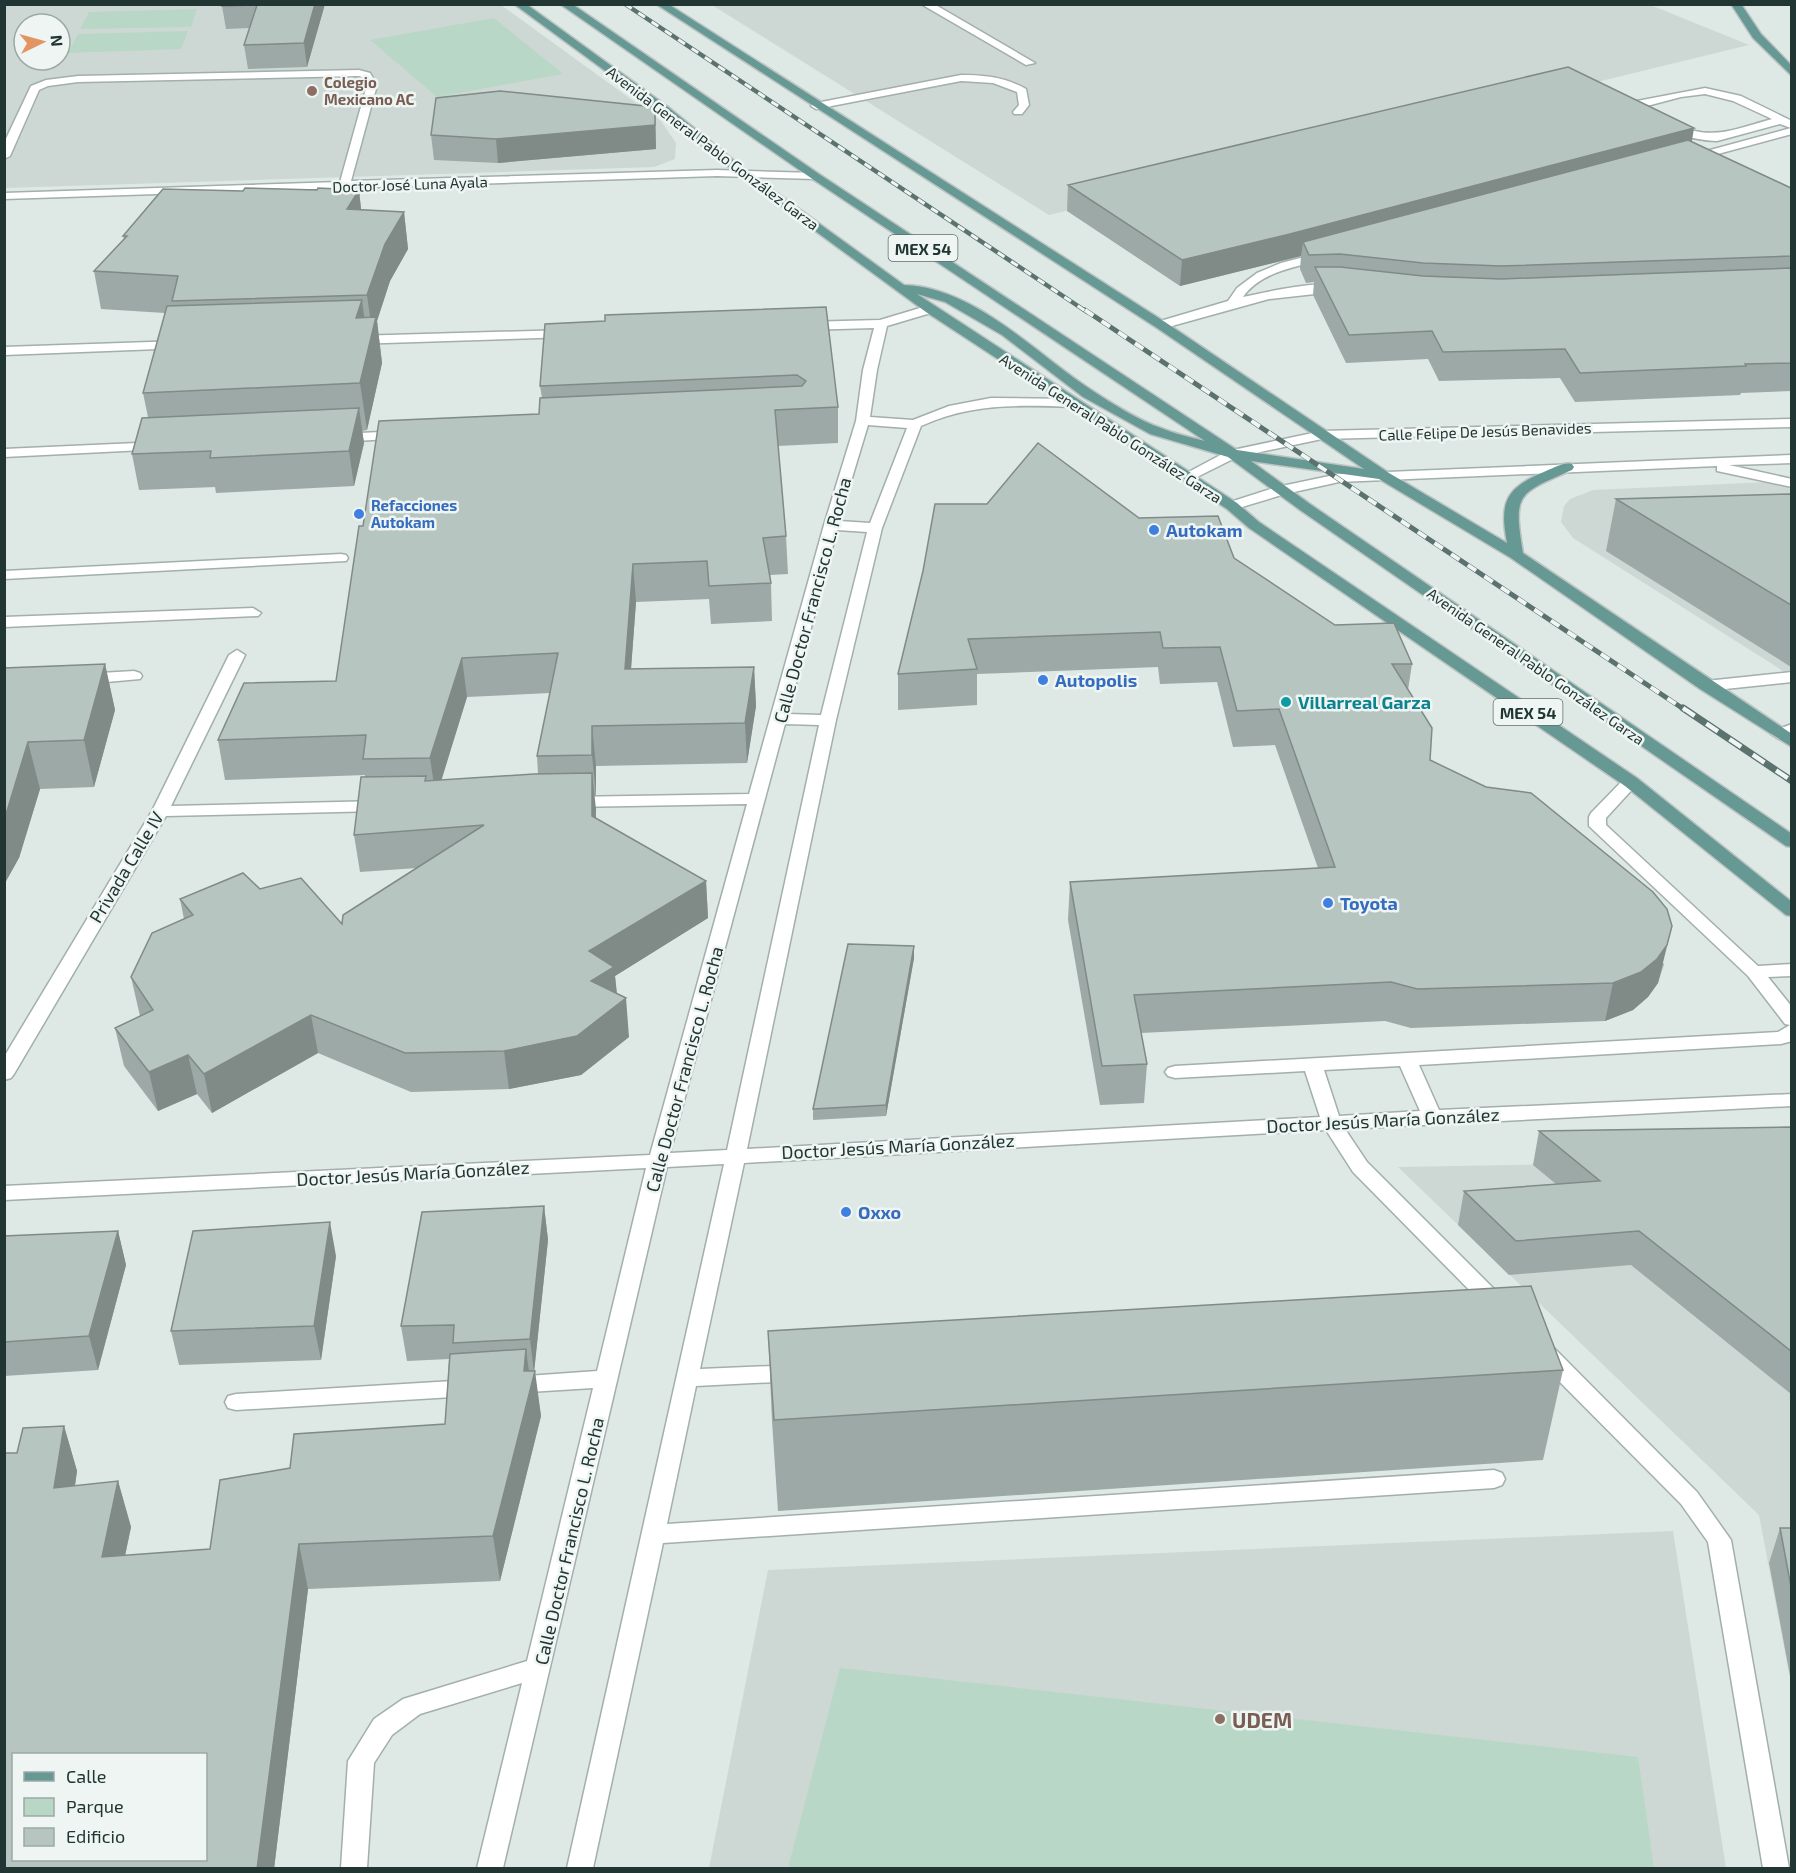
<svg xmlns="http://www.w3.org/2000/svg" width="1796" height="1873" font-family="'Exo 2',sans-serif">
  <rect width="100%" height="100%" fill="#dee8e5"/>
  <path fill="#cdd8d4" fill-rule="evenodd" d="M1648 4 1749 45 1049 215 712 5Z
    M4 5H501L661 121 676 143 675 159 654 167 5 188ZM24 24H60V60H24Z
    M1791 481V676L1573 538 1561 522 1564 506 1570 499 1593 490Z
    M1791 1160V1684L1759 1515 1398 1167Z
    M1673 1531 1726 1868H709L768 1570Z"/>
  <path fill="#b9d7c6" d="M197 9 191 27 80 29 89 12Z
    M494 18 563 74 437 97 370 40Z
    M188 31 181 49 68 53 78 34Z
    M840 1668 1638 1757 1654 1868H788Z"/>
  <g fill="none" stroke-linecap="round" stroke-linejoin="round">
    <g stroke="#a2afac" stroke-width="3">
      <path id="minor" d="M921 4H934L1035 63 1026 65Z
        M359 70 370 73 377 85 351 181 717 170 815 173 821 176 815 179 717 176 4 199V193L340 182 367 85 362 77 359 76 78 82 48 86 39 90 10 156 4 159V143L31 86 46 80 78 76Z
        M961 75C984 75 1005 77 1026 89L1029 105 1022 114H1014L1013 112 1019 105 1017 92 993 83 961 81 816 109 811 106 816 103Z
        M1705 88 1741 96 1792 121V134L1692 161 1686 158 1688 156 1791 128 1780 124 1717 141C1694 141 1644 127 1632 107L1637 101ZM1705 94 1733 101 1772 119C1728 131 1711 142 1667 121 1659 117 1649 114 1643 107L1681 97Z
        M1323 252 1329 256 1327 259C1299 266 1261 271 1243 297 1261 293 1331 277 1344 288L1342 291 1269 299 1161 329 1155 325 1157 322 1228 301 1237 288 1257 273 1281 263Z
        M930 305 934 306 936 309 934 312 887 326 877 370 870 417 913 420 949 406 991 398 1072 399 1079 403 1072 407C1019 405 970 403 921 426L882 528 836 720 747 1149 1320 1117 1305 1071 1175 1078 1168 1076 1165 1072 1168 1068 1175 1066 1778 1032 1790 1025 1785 1024 1748 976 1589 826V817L1591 813 1625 778 1631 777 1639 782 1606 818V825L1758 966 1792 964V976L1768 977 1792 1007V1041L1781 1044 1419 1065 1439 1110 1792 1094V1106L1345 1129 1367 1162 1506 1301 1509 1306 1506 1311 1498 1314 1490 1311 1353 1172 1326 1130 744 1163 700 1369 795 1365 803 1367 806 1373 803 1379 795 1381 696 1386 667 1524 1494 1470 1502 1473 1505 1479 1502 1485 1494 1488 663 1543 593 1868H567L724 1164 667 1167 503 1868H477L522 1683 420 1714 392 1735 374 1763 367 1868H341L348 1761 374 1719 403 1699 527 1661 593 1388 513 1393 505 1391 502 1385 505 1379 513 1377 597 1371 646 1168 4 1200V1186L650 1155 747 804 570 807 562 802 570 797 749 794 824 525 856 421 863 370 874 328 804 330 798 326 804 322 880 320ZM868 425 907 428 870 523 839 521ZM837 530 867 532 821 715 788 714ZM785 724 819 725 727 1150 670 1153ZM1400 1066 1420 1111 1339 1116 1324 1070Z
        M566 330 570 331 572 334 570 337 354 344 348 340 354 336Z
        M180 341 185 342 186 345 185 348 4 355V347Z
        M1792 419V427L1322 439 1237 457 1191 480 1186 481 1179 477 1228 451 1322 431Z
        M401 431 408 435 406 438 339 442 332 438 339 434Z
        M159 442 166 446 164 449 4 457V449Z
        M1792 455V463L1729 465 1792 479V487L1717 471V466L1339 482 1285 494 1232 510 1225 506 1227 503 1277 487 1339 474Z
        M341 554 346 555 348 558 346 561 4 579V571Z
        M253 608 261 613 258 616 4 627V617Z
        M237 650 245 655 171 806 380 801 388 806 380 811 166 816 14 1074 11 1078 4 1080V1057L152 811 229 655Z
        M134 671 140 673 142 676 140 679 84 684 76 679 84 674Z
        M1792 672V682L1706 691 1698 686 1706 681Z
        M1792 724V735L1779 739 1771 734 1773 731Z
        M1547 1347 1555 1349 1697 1492 1731 1540 1789 1868H1763L1708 1542 1681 1504 1539 1361 1536 1355 1539 1349Z
        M470 1380 478 1382 481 1388 478 1394 470 1396 236 1410 228 1408 225 1402 228 1396 236 1394Z"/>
    </g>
    <g stroke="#bcc3c2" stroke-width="3">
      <path id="major" d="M514 4H526L668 107 748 172 904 285C975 287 1037 355 1093 391 1113 404 1138 420 1161 428 1175 434 1190 437 1205 441L811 178 560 4H572L819 174 1237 450 1364 469 1157 328 656 4H668L1165 322 1389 473 1507 543C1499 501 1506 488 1546 471 1554 468 1563 462 1572 464L1574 467 1572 470C1517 494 1513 493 1523 553L1792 734V747L1700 689 1511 558 1379 479 1251 461 1310 504 1792 834V847L1786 846 1300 510 1228 457 1150 434 1083 397 1002 335 945 302 917 294 1237 503 1259 522 1637 778 1792 902V916L1786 915 1625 786 1249 528 1227 509 926 312 740 176 660 111Z
        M1731 4H1741L1761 34 1792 66V76L1753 38Z"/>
    </g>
    <use href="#minor" fill="#fff" fill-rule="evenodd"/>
    <use href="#major" fill="#679994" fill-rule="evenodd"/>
    <g stroke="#5b726f" stroke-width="4.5">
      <path id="rail-far2" d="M625 4 1087 312"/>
    </g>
    <g stroke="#5b726f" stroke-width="5">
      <path id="rail-far1" d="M1085 310 1685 710"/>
    </g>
    <g stroke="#5b726f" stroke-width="7">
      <path id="rail" d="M1683 708 1792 781"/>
    </g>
    <use href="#rail-far2" stroke="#eef5f3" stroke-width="3" stroke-dasharray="8" stroke-linecap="butt"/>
    <use href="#rail-far1" stroke="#eef5f3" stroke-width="4" stroke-dasharray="10" stroke-linecap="butt"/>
    <use href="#rail" stroke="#eef5f3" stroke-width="4.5" stroke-dasharray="14" stroke-linecap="butt"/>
  </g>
  <path fill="#9da9a6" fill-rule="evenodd" d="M223 4H325L307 67 248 69 244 45 250 28 226 29 222 6Z
    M655 107 656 149 498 163 434 160 431 135Z
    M1692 142 1791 188V391L1741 393 1740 395 1575 402 1560 378 1439 381 1428 359 1346 363 1313 295 1314 282 1306 283 1300 269 1301 256 1180 286 1067 211 1068 185Z
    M359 190 361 210 404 212 408 249 390 281 377 321 382 363 367 430 362 431 364 443 354 486 216 493 215 487 139 490 132 454 148 417 143 393 165 313 101 309 94 271 124 239 123 236 243 191Z
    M826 307 838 407V443L778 446 786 536 788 574 770 575 771 583 772 621 711 624 709 599 636 602 631 669 754 667 756 706 747 763 596 766V795H594L596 818 706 881 708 918 615 976 617 994 629 1037 581 1075 509 1089 411 1092 318 1053 212 1113 197 1094 158 1111 124 1066 115 1028 140 1016 131 977 184 919 180 899 260 889 342 924 417 868 360 872 354 835 365 775 225 780 218 740 336 681 363 526 539 414 542 398 540 386 605 321ZM550 693 537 756 538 774 441 780 467 697Z
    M1791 494V667L1606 551 1616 499Z
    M1139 518 1234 558 1335 625 1412 664 1408 690 1430 760 1664 964 1658 983 1648 997 1633 1010 1605 1021 1411 1028 1385 1021 1141 1033 1147 1064 1144 1103 1100 1105 1068 920 1070 882 1318 868 1275 745 1233 747 1217 682 1160 684 1158 667 977 674V705L898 710V674Z
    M105 664 115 710 94 787 40 789 19 858 4 668Z
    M914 946V958L886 1116 813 1120V1109Z
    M1791 1127V1394L1631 1265 1509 1275 1458 1225 1464 1191 1556 1184 1533 1165 1539 1131Z
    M544 1206 548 1240 534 1371 541 1416 500 1581 308 1589 274 1869 17 1453 64 1426 77 1471 75 1486 118 1481 131 1527 125 1556 210 1549 290 1468 445 1424 449 1359 407 1361 401 1326Z
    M118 1231 126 1265 98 1370 4 1376V1236Z
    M336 1256 321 1360 179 1365 171 1331Z
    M768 1331 1563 1370 1543 1460 778 1511 772 1421Z
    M1780 1528H1791V1681L1769 1563Z"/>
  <path fill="#808a87" d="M315 4H325L307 67 304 43Z
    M655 107 656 149 498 163 496 139Z
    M1694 128 1690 153 1303 242 1301 256 1180 286 1182 260Z
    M359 190 363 227 347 209Z
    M404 212 408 249 390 281 377 321 382 363 367 430 360 383 372 332 367 295 385 244Z
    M362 300 368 346 356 318Z
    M359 408 364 443 354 486 349 451Z
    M633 564 636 602 628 709 625 669Z
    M462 658 467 697 436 798 430 758Z
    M105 664 115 710 94 787 84 740Z
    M754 667 756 706 747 763 745 723Z
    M592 726 596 766V795L592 755Z
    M28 742 40 789 19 858 4 885V815Z
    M592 773 596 809 595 853 592 816Z
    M706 881 708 918 615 976 618 1005 626 998 629 1037 581 1075 509 1089 504 1051 595 1020 589 951Z
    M1672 926 1658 983 1648 997 1633 1010 1605 1021 1613 983Z
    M914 946V958L886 1116V1105Z
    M311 1015 318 1053 212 1113 204 1074Z
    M188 1055 197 1094 158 1111 149 1072Z
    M544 1206 548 1240 534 1373 530 1339Z
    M330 1222 336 1256 321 1360 314 1326Z
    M118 1231 126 1265 98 1370 89 1336Z
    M526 1349 531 1387 535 1371 541 1416 500 1581 493 1536 524 1371Z
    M64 1426 77 1471 68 1533 54 1488Z
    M118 1481 131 1527 115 1603 102 1557Z
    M299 1544 308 1589 274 1869H257Z"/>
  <path fill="#b7c5c1" stroke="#808a87" stroke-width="1.5" fill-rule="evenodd" d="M223 4H315L304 43 244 45 257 5 222 6Z
    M1568 67 1694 128 1290 234 1182 260 1068 185Z
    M500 91 655 107V125L496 139 431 135 436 98Z
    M1688 140 1791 188V256L1501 266 1423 263 1340 254 1309 255 1303 242Z
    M245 188 317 190 318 188 359 190 347 209 404 212 385 244 367 295 172 301 178 276 94 271 127 236H123L163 189 243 191Z
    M1315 267H1340L1423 276 1501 279 1791 268V363L1745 364 1746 366 1580 373 1565 349 1443 352 1432 331 1349 335Z
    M362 300 356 318 376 317 360 383 143 393 167 306Z
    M826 307 838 407 775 410 786 536 763 538 771 583 709 586 707 561 633 564 625 669 754 667 745 723 592 726V755L537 756 558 653 462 658 430 758 363 759 366 735 218 740 244 683 336 681 359 526H363L379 421 539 414 540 398 802 386 806 381 797 375 540 386 545 324 605 321V315Z
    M359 408 349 451 210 458 211 451 132 454 142 418Z
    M1038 443 1139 518 1218 516 1234 558 1335 625 1394 623 1412 664H1392L1432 728 1430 760 1486 787 1531 793 1653 892 1667 909 1672 926 1667 945 1657 959 1641 972 1613 983 1417 989 1391 982 1134 995 1147 1064 1102 1066 1070 882 1335 867 1279 709 1237 711 1220 647 1163 648 1160 632 968 639 977 669 898 674 923 571 935 504H987Z
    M1791 494V605L1616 499Z
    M105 664 84 740 28 742 7 811 4 815V668Z
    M592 773V816L706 881 589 951 614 967 591 981 626 998 577 1036 504 1051 405 1053 311 1015 204 1074 188 1055 149 1072 115 1028 153 1010 131 977 152 933 193 915 180 899 243 873 260 889 301 878 342 924 343 915 484 825 354 835 361 777 426 776 425 781 534 774Z
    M848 944 914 946 886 1105 813 1109Z
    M1791 1127V1351L1639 1231 1516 1241 1464 1191 1600 1181 1539 1131Z
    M544 1206 530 1339 453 1343 454 1325 401 1326 422 1212Z
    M330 1222 314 1326 171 1331 193 1231Z
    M118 1231 89 1336 4 1342V1236Z
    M1531 1286 1563 1370 774 1420 768 1331Z
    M526 1349 524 1371H535L493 1536 299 1544 257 1869H4V1453H17L23 1428 64 1426 54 1488 118 1481 102 1557 210 1549 220 1480 290 1468 294 1434 445 1424 450 1354ZM14 1755H206V1860H14Z
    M1780 1528H1791V1587Z"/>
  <g fill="#8d6e63" stroke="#eef5f3" stroke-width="2">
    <circle cx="312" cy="91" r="6"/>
    <circle cx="1220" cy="1719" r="6"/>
  </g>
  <g fill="#3f7fe0" stroke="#eef5f3" stroke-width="2">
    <circle cx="359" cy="514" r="6"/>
    <circle cx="1154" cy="530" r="6"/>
    <circle cx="1043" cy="680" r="6"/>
    <circle cx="1328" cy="903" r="6"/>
    <circle cx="846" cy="1212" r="6"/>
  </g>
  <circle fill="#0f9aa8" stroke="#eef5f3" stroke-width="2" cx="1286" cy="702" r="6"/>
  <g text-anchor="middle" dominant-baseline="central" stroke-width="5" stroke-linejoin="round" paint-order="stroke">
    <g font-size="15" font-weight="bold" fill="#785e54" stroke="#eef5f3" text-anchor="start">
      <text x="324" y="82">Colegio<tspan x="324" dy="17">Mexicano AC</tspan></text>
    </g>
    <g font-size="15" fill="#213633" stroke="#eef5f3">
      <text transform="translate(713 148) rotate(37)">Avenida General Pablo González Garza</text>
      <text transform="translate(410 184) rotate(-2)">Doctor José Luna Ayala</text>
      <text transform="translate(1111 428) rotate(33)">Avenida General Pablo González Garza</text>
      <text transform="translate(1485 431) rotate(-2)">Calle Felipe De Jesús Benavides</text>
      <text transform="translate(1536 666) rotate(35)">Avenida General Pablo González Garza</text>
    </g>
    <g font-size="15" font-weight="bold" fill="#366cbe" stroke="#eef5f3" text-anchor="start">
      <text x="371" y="505">Refacciones<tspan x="371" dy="17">Autokam</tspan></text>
    </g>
    <g fill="#eef5f3" stroke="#5e6f6d" stroke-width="1.5">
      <rect x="888.5" y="235" width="69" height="26" rx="4.5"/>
      <rect x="1493.5" y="699" width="69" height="26" rx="4.5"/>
    </g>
    <g font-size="16" font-weight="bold" fill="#213633">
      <text x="923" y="248">MEX 54</text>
      <text x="1528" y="712">MEX 54</text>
    </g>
    <g font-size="18" font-weight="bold" fill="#366cbe" stroke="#eef5f3" text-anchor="start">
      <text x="1166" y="530">Autokam</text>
      <text x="1055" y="680">Autopolis</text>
      <text x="1340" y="903">Toyota</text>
      <text x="858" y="1212">Oxxo</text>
    </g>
    <g font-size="18" fill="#213633" stroke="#eef5f3">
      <text transform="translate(812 600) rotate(-75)">Calle Doctor Francisco L. Rocha</text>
      <text transform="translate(126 867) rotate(-59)">Privada Calle IV</text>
      <text transform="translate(684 1069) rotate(-75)">Calle Doctor Francisco L. Rocha</text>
      <text transform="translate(1383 1120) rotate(-3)">Doctor Jesús María González</text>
      <text transform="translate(898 1146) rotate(-3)">Doctor Jesús María González</text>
      <text transform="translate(413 1173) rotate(-3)">Doctor Jesús María González</text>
      <text transform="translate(569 1541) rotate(-77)">Calle Doctor Francisco L. Rocha</text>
    </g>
    <g font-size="18" font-weight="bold" fill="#0d838f" stroke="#eef5f3" text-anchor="start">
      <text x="1298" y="702">Villarreal Garza</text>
    </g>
    <g font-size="21" font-weight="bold" fill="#785e54" stroke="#eef5f3" text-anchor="start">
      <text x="1232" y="1719">UDEM</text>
    </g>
  </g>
  <rect width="1796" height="1873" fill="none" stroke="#213633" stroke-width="12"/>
  <rect x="12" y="1753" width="195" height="108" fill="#eef5f3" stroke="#9ca9a6" stroke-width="1.5"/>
  <rect x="24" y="1772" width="30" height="9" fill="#679994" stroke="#9ca9a6" stroke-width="1.5"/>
  <text x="66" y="1783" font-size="18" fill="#213633">Calle</text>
  <rect x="24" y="1798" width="30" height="18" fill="#b9d7c6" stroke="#9ca9a6" stroke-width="1.5"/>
  <text x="66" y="1813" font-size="18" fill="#213633">Parque</text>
  <rect x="24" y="1828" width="30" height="18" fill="#b7c5c1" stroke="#9ca9a6" stroke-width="1.5"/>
  <text x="66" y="1843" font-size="18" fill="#213633">Edificio</text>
  <g transform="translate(42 42) rotate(85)"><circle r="28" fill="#eef5f3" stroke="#9ca9a6" stroke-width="1.5"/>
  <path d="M0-4.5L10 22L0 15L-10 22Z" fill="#e39461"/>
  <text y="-9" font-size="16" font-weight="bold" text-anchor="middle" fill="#213633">N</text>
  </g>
</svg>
